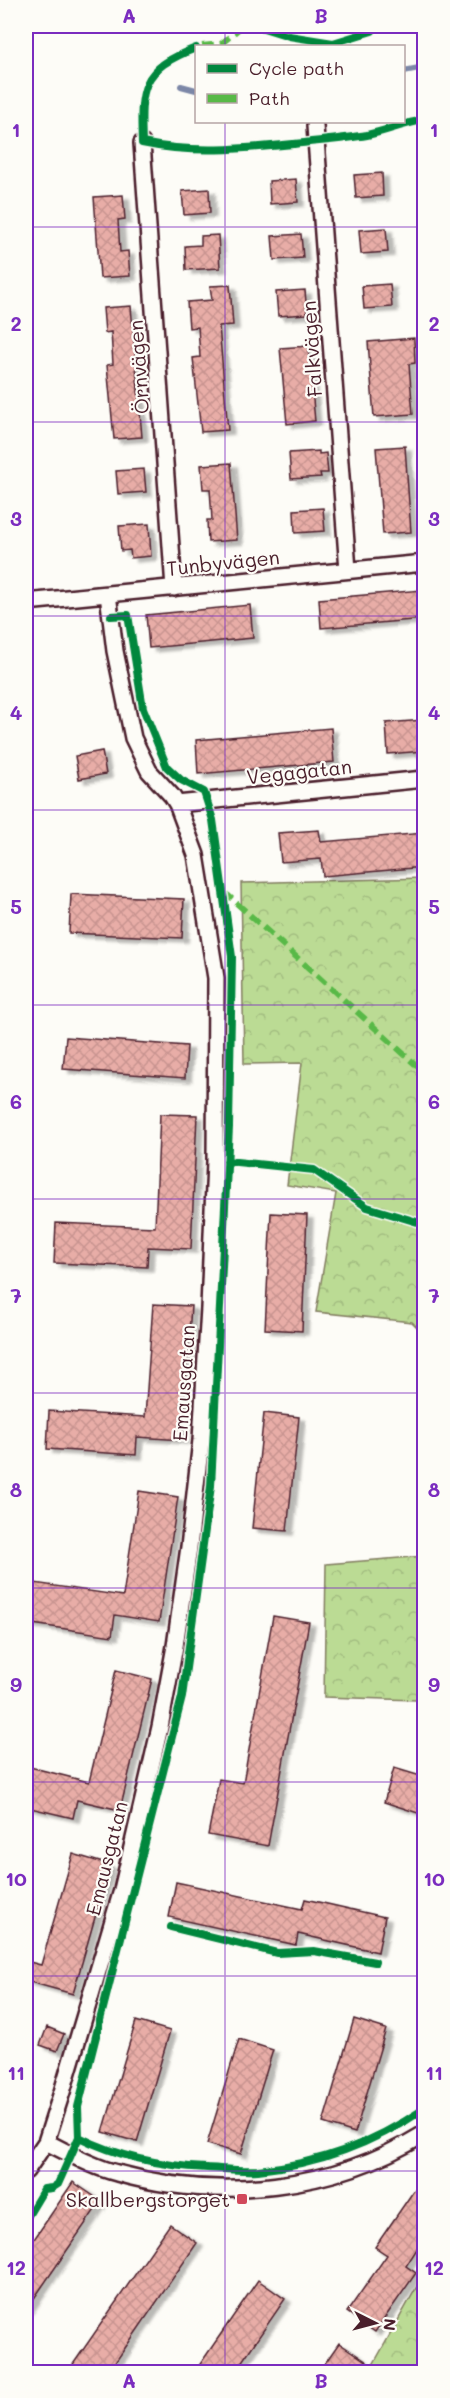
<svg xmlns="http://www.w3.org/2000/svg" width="450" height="2398" font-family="Mali,sans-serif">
  <defs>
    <pattern id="forest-crowns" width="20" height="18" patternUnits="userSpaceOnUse" patternTransform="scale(1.5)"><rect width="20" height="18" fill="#bbdb94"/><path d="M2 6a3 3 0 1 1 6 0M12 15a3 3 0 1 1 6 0" fill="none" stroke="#a2bc80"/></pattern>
    <pattern id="building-cross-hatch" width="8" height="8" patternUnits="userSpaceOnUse" patternTransform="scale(1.5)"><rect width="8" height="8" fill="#e8ada7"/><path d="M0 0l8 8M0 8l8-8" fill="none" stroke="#c89490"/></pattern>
    <filter id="shadow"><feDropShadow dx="6" dy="4" stdDeviation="1.5" flood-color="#0004"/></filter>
  </defs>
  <rect width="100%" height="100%" fill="#fdfcf7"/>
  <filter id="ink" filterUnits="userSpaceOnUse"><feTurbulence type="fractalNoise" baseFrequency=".0167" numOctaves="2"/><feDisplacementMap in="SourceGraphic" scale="12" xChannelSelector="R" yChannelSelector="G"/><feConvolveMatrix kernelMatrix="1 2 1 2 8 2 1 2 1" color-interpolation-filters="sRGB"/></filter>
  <g filter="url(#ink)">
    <path fill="url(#forest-crowns)" stroke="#827d60" stroke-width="1.5" d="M424 878V1334L412 1322 316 1312 336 1193 287 1185 302 1063 244 1064 241 883Z
      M424 1556V1685L416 1700 324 1697 326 1564Z
      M424 2274V2372H369Z"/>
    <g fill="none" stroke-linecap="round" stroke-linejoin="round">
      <path stroke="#7c87a7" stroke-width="6" d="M404 71 424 67
        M181 86 196 90"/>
    </g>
    <path fill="url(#building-cross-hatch)" stroke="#4a1f2b" stroke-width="1.5" filter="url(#shadow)" d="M382 173 383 196 356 198 354 175Z
      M296 179 298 202 270 204 269 181Z
      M209 189 210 213 184 215 182 191Z
      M123 195 125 219 118 220 120 252 128 251 130 276 100 278 94 197Z
      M386 228 388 252 361 254 359 230Z
      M301 234 303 258 274 260 272 236Z
      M218 235 220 268 186 270 185 246 201 245V236Z
      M390 284 392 307 364 309 362 286Z
      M230 285 233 325 219 326 228 430 201 432 193 358 200 357 198 327 189 328 187 302 212 300 210 286Z
      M305 290 307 314 278 316 276 292Z
      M131 306 142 437 114 439 107 365 113 364 111 332 105 333 103 308Z
      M414 338 415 363 409 364 413 414 374 417 368 342Z
      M308 346 315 421 287 424 280 348Z
      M405 446 411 532 383 534 376 448Z
      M319 451V454L326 453 328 473H320L321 477 291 479 289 453Z
      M231 463 237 540 208 542 207 520H212L210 489H203L201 465Z
      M144 469 146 492 118 494 116 471Z
      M323 508 325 531 295 533 294 510Z
      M149 524 151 556 131 558 130 550 121 551 119 526Z
      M422 590 424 619 321 628 319 599Z
      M250 605 253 638 149 648 146 615Z
      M424 720V751L388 754 386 723Z
      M331 728 334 762 198 774 196 740Z
      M102 751 106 774 79 779 75 756Z
      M319 830 321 842 424 833V867L323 876 321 859 281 862 278 833Z
      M71 894 184 899 182 938 69 933Z
      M66 1037 187 1046 185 1078 63 1069Z
      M160 1114 197 1115 191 1249 148 1247 147 1267 54 1263 56 1223 155 1227Z
      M271 1213 307 1215 302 1331 265 1329Z
      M153 1304 191 1306 182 1440 137 1437 136 1455 47 1449 49 1411 145 1417Z
      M264 1413 299 1417 287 1531 252 1528Z
      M139 1491 178 1497 159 1622 115 1615 112 1636 26 1623 28 1582 123 1596Z
      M273 1616 309 1622 268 1846 208 1835 219 1779 243 1783Z
      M116 1670 152 1679 120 1810 77 1800 73 1818 26 1807V1766L89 1782Z
      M394 1768 424 1777V1815L384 1802Z
      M73 1854 110 1865 73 1994 26 1981V1961L41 1965Z
      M176 1882 302 1909 305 1899 385 1917 378 1952 298 1934 296 1945 169 1917Z
      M354 2019 386 2029 355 2133 323 2123Z
      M136 2021 170 2031 137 2142 103 2132Z
      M47 2027 64 2034 57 2051 40 2045Z
      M239 2039 273 2050 241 2154 207 2144Z
      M424 2176V2238L406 2266 416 2273 375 2332 347 2312 387 2255 375 2247Z
      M73 2182 101 2201 26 2310V2251Z
      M170 2224 197 2243 108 2373H67Z
      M258 2280 285 2299 234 2373H194Z
      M339 2343 367 2362 360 2373H318Z"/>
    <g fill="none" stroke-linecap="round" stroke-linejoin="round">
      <g stroke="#4a1f2b" stroke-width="20">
        <path id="street" d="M315 126 348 570
          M142 143 174 588
          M26 602 424 563
          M177 804 424 779
          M46 2142C69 2153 92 2167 117 2173 220 2202 333 2190 424 2134
          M26 2171 46 2142 62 2092 122 1890 160 1727 175 1646 189 1547 201 1440 209 1308 215 1161 216 978 196 855 177 804 172 796 149 771 133 738 115 651 108 594"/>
      </g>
      <use href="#street" stroke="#fdfcf7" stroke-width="15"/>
      <path stroke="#58b947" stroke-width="6" stroke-dasharray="12 6" stroke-linecap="butt" d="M202 46 221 44 242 26
        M223 891 415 1064 424 1069"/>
      <g stroke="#fdfcf7" stroke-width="11">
        <path id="cycleway" d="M257 26 289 36 333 43 372 31 376 26
          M196 48C140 69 140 89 142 143 193 154 243 149 294 144 318 141 343 139 367 135 387 131 404 123 424 120
          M227 1161 314 1170 367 1207 424 1224
          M171 1927 277 1953 314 1951 375 1962
          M79 2137C119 2157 163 2166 207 2168 224 2169 241 2171 258 2170 318 2164 374 2143 424 2109
          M26 2219 44 2189 52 2188 58 2184 79 2137 78 2107 182 1697 211 1486 229 1127 232 957 213 820 204 792 181 780 167 767 143 708 128 615 111 616"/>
      </g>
      <use href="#cycleway" stroke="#00873e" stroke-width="8"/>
    </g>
  </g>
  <path fill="none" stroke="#7b2cbf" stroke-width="1.5" stroke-opacity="0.55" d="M225 26V46M225 122V2372M26 227H424M26 422H424M26 616H424M26 810H424M26 1005H424M26 1199H424M26 1393H424M26 1588H424M26 1782H424M26 1976H424M26 2171H424"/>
  <rect fill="#d1495b" stroke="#fdfcf7" stroke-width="2" x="236" y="2193" width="12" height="12" rx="3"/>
  <g text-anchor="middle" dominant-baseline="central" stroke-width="4.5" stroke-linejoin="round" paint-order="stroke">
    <g font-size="20" fill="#4a1f2b" stroke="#fdfcf7">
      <text transform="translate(311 349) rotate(-94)">Falkvägen</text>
      <text transform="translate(138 367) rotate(-94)">Örnvägen</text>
      <text transform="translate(223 562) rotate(-6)">Tunbyvägen</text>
      <text transform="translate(299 771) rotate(-6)">Vegagatan</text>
      <text transform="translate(183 1383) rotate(-86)">Emausgatan</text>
      <text transform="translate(106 1858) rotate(-76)">Emausgatan</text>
    </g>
    <g font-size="20" fill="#4a1f2b" stroke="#fdfcf7" text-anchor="end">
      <text x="230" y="2199">Skallbergstorget</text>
    </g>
  </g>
  <rect width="450" height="2398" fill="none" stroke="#fdfcf7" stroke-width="66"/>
  <rect x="195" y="45" width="210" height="78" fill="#fdfcf7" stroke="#b5a4a5" stroke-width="1.5"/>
  <rect x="207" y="64" width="30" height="9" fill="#00873e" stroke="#b5a4a5" stroke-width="1.5"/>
  <text x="249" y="75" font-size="18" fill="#4a1f2b">Cycle path</text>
  <rect x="207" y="94" width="30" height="9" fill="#58b947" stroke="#b5a4a5" stroke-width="1.5"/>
  <text x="249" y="105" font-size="18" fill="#4a1f2b">Path</text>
  <g transform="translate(375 2323) rotate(96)" stroke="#fdfcf7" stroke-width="4.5" paint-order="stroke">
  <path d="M0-4.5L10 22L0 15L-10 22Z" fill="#4a1f2b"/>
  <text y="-9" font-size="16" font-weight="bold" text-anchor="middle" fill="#4a1f2b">N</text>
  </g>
  <rect x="33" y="33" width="384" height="2332" fill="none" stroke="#7b2cbf" stroke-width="2"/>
  <g font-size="20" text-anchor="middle" font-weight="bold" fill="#7b2cbf">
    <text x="129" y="23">A</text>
    <text x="321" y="23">B</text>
    <text x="16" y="137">1</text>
    <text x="434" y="137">1</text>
    <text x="16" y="331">2</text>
    <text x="434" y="331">2</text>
    <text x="16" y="526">3</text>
    <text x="434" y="526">3</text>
    <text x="16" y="720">4</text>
    <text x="434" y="720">4</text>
    <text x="16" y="914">5</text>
    <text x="434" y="914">5</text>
    <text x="16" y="1109">6</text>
    <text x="434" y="1109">6</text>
    <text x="16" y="1303">7</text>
    <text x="434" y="1303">7</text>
    <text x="16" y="1497">8</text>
    <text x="434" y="1497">8</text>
    <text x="16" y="1692">9</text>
    <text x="434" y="1692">9</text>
    <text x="16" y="1886">10</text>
    <text x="434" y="1886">10</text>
    <text x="16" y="2080">11</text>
    <text x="434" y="2080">11</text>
    <text x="16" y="2275">12</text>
    <text x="434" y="2275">12</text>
    <text x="129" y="2388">A</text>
    <text x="321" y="2388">B</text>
  </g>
</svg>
